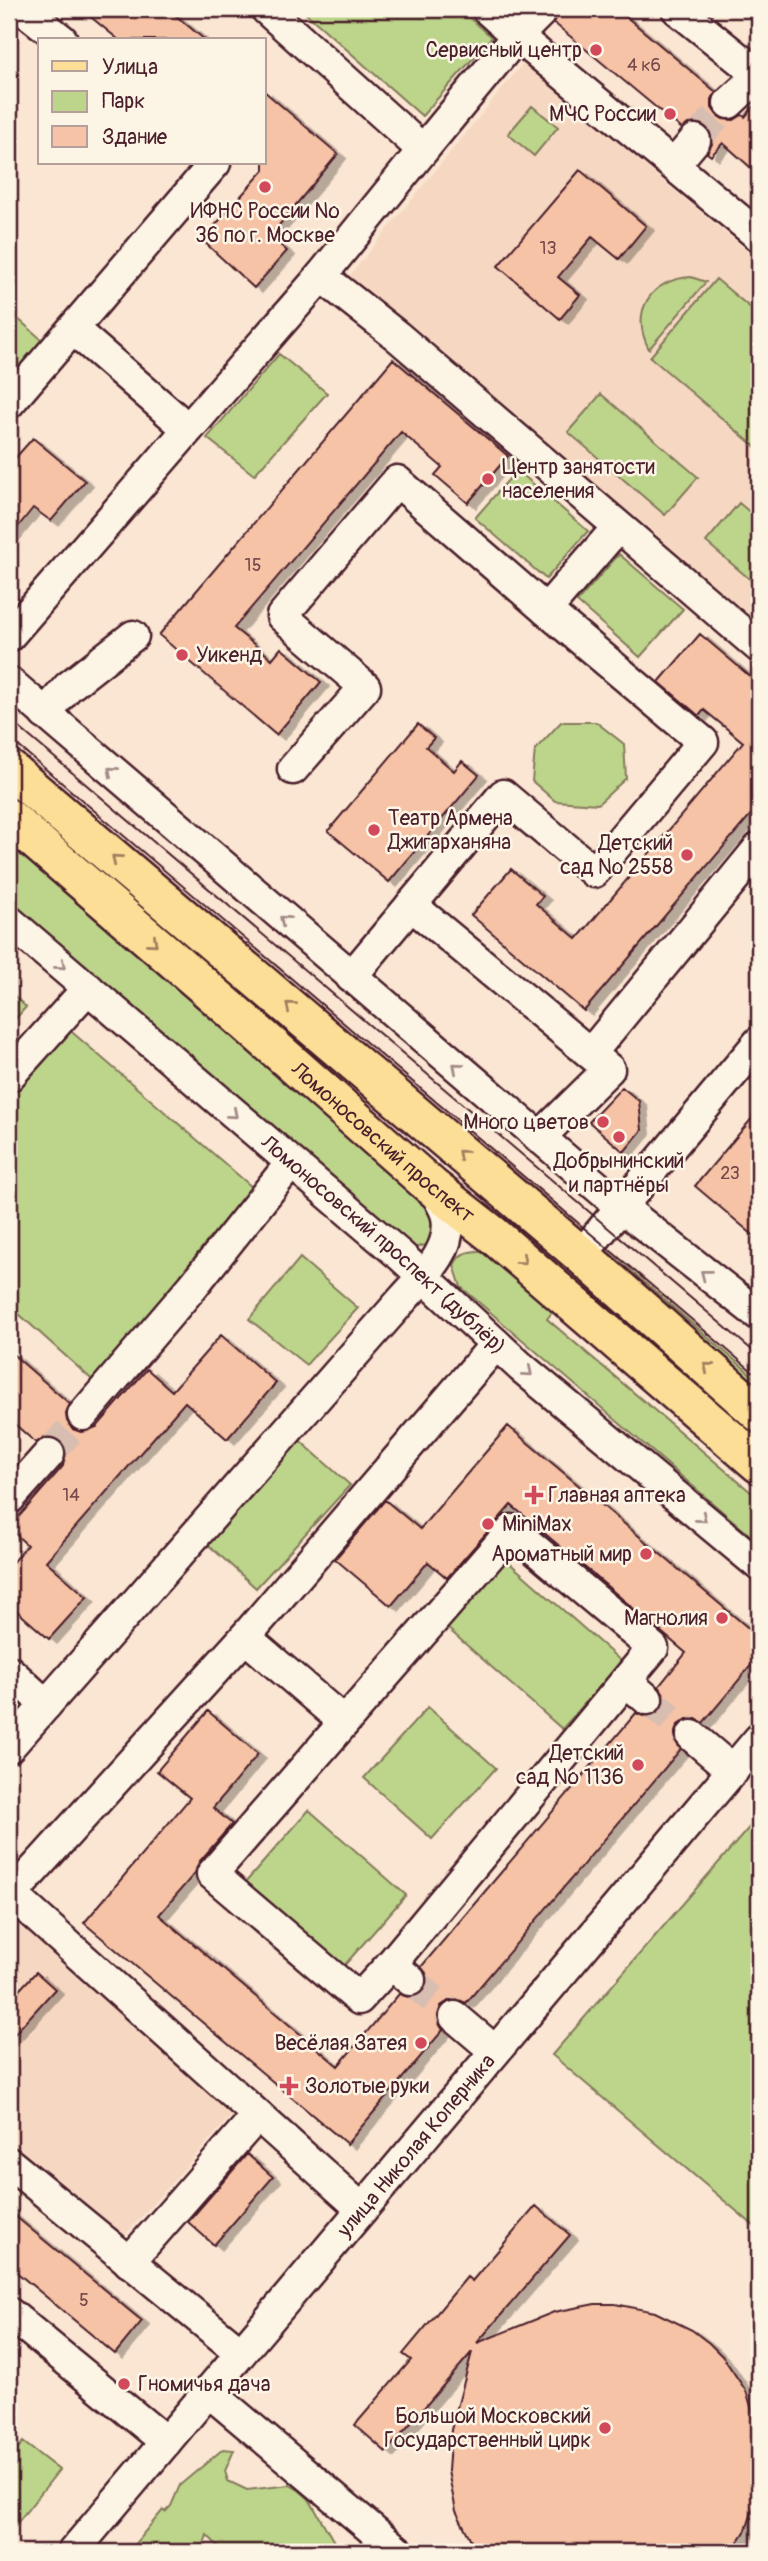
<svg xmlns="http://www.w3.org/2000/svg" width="768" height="2561" font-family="Pangolin,sans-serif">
  <defs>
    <filter id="shadow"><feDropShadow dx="8" dy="4.5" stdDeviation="0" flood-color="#0004"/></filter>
  </defs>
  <rect width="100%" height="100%" fill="#fae6d2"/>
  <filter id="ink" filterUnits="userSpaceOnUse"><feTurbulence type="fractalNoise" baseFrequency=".0143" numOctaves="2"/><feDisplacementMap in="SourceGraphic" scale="14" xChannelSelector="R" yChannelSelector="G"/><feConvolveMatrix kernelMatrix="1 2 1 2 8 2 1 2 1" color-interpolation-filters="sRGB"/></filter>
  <g filter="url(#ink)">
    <path fill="#f6d8c2" d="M523 63 759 261V624L346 280Z
      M19 1923 233 2114 118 2243 9 2148V1936Z"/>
    <path fill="#bdd58b" stroke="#847a5b" stroke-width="2" d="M301 9H459L492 37 422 116Z
      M532 106 558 127 534 156 508 134Z
      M691 277 706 282 649 349C629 312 651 279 691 277Z
      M716 279 759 315V450L650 357Z
      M16 317 49 346 9 393V326Z
      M279 354 327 393 254 475 207 438Z
      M601 394 698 477 665 515 568 432Z
      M517 470 588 531 546 579 475 518Z
      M739 503 759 520V587L706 542Z
      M619 554 683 609 640 657 577 602Z
      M561 722H596L624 744 626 778 598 804 555 801 532 781 535 750Z
      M9 844 435 1209 438 1215 430 1244 413 1248 405 1245 9 906Z
      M9 991 26 1007 9 1026Z
      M66 1027 259 1193 99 1386 9 1305V1090Z
      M597 1242 759 1381V1397L604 1263Z
      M477 1251 486 1254 553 1311 547 1319 759 1499V1543L461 1287 454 1265C459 1254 465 1252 477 1251Z
      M300 1258 358 1308 306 1365 249 1319Z
      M296 1437 350 1485 256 1588 203 1540Z
      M505 1559 622 1662 562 1729 446 1627Z
      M428 1707 496 1768 432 1839 364 1778Z
      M309 1810 406 1895 342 1968 245 1883Z
      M759 1816V2230L552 2055Z
      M23 2442 59 2470 14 2527 9 2523V2460Z
      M223 2449 234 2450 225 2471 228 2481 247 2490 290 2485 300 2491 309 2499 337 2547 345 2552H224L207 2535 204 2544 213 2552H128L163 2510 165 2512 171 2506 180 2485Z"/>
    <path fill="#f6c3a6" stroke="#4a1f2b" stroke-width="2" filter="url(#shadow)" d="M81 9H168L205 40H119Z
      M558 9H617L716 92 712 99V108L717 115 723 119 734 120 742 115 745 117 759 100V175L723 143 711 156 707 153 712 144V135L707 127 697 123 688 124 682 129 554 23Z
      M264 91 338 154 270 236 287 251 254 288 202 240 264 170Z
      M580 170 646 226 619 259 592 237 558 277 580 295 560 319 498 266Z
      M393 359 508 456 468 503 435 475 442 467 401 432 234 628 272 659 281 648 321 682 276 735 159 635Z
      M33 438 85 481 51 521 33 508 9 538V465Z
      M700 634 759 684V805L584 1011 471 915 511 869 543 896 536 904 577 939 743 742 704 710 699 716 659 682Z
      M418 724 434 738 426 747 454 771 462 761 479 775 389 882 328 831Z
      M622 1087 639 1101 642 1130 624 1152 589 1122Z
      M759 1110V1167L750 1178 759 1186V1240L695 1186Z
      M221 1335 276 1383 227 1439 185 1402 46 1561 87 1597 49 1639 9 1604V1566L27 1545 9 1528 63 1466 66 1449 61 1441 53 1437H44L36 1443 9 1419V1351L70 1404 66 1413 67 1421 72 1429 81 1432 97 1427 147 1369 172 1391Z
      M508 1426 759 1637V1656L703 1723 696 1719H687L678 1725 675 1732V1741L681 1749 466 2003 459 2000H450L441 2006 438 2015V2022L443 2030 347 2144 84 1923 190 1798 157 1771 208 1711 258 1754 213 1808 232 1824 199 1862 195 1873 159 1915 338 2066 399 1994 408 1997H415L423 1992 427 1982 426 1973 421 1967 636 1713 643 1716H652L661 1710 664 1701V1694L659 1686 686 1653 511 1505 447 1578 428 1562 391 1606 335 1559 385 1500 420 1529Z
      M36 1972 55 1989 9 2040V2001Z
      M247 2154 273 2177 214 2245 188 2222Z
      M536 2206 570 2235 477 2343 554 2312 595 2304H615L655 2312 692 2330 709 2343 723 2357 746 2391 759 2430V2492L746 2530 732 2552H477L456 2511 448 2471 451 2430 472 2352 386 2452 355 2425 411 2360 403 2354 467 2277 472 2281Z
      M9 2211 142 2321 115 2354 9 2266Z"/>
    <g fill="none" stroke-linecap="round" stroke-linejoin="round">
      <path stroke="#d7beb1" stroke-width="30" stroke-dasharray="30 15" stroke-linecap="butt" d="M695 140 729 103
        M49 1454 83 1415
        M647 1699 692 1736
        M410 1980 455 2017"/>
      <g stroke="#4a1f2b" stroke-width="35">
        <g id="minor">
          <path d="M23 9 62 40"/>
          <path d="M487 9 517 36 541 12"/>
          <path d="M677 9 759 75"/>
          <path d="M729 103 759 75"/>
          <path d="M423 150 517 36 759 236"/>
          <path d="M674 165 695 140"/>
          <path d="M321 276 397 336 759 647"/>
          <path d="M73 329 188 429"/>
          <path d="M9 403 215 163"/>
          <path d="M9 636 321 276 423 150 266 9"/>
          <path d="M9 682 621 1207 759 1315"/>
          <path d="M45 714 68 687 133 636"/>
          <path d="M293 769 365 687 282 616 397 481 546 610 618 527"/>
          <path d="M411 905 609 1069 539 1138"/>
          <path id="s1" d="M9 921 401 1256 521 1367 759 1565"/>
          <path d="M351 977 503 795 594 872 703 742 546 610"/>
          <path d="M591 1053 759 848"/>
          <path d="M9 1076 88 988"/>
          <path d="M581 1255 759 1042"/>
          <path d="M83 1415 193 1286 291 1163"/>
          <path d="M9 1499 49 1454"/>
          <path d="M512 1530 653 1648 391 1964 359 1999 212 1874Z"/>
          <path d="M245 1637 344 1722"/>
          <path d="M9 1671 46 1705"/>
          <path d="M627 1682 647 1699"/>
          <path d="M692 1736 733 1771"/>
          <path d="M9 1747 403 1299C423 1276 453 1251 447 1217 445 1207 437 1196 432 1187"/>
          <path d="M9 1892 362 2209"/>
          <path d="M12 1894 245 1637 496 1344"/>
          <path d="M391 1964 410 1980"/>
          <path d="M455 2017 495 2051"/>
          <path d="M9 2163 240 2352"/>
          <path d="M129 2262 257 2116"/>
          <path d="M9 2313 166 2442"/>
          <path d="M208 2391 399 2552"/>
          <path id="s2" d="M73 2552 759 1739"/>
        </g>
      </g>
      <g stroke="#4a1f2b" stroke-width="42">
        <g id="major">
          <path d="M9 769 581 1255 759 1413"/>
          <path id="s3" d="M9 818 228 1007 431 1186 492 1234 759 1464"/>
        </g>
      </g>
      <use href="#minor" stroke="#fcf5e5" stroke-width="30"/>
      <use href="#major" stroke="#fdde96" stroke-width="37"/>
      <path stroke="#4a1f2b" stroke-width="2" d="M9 719 759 1356
        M9 738 759 1377"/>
    </g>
    <defs><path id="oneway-chevron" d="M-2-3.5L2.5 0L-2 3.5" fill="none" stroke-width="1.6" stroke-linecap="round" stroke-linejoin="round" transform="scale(1.75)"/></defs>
    <g stroke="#a38a88">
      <use href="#oneway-chevron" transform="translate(112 771) rotate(-139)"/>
      <use href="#oneway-chevron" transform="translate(284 920) rotate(-140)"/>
      <use href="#oneway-chevron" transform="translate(61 965) rotate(40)"/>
      <use href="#oneway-chevron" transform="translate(457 1067) rotate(-139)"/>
      <use href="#oneway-chevron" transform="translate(233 1114) rotate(41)"/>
      <use href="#oneway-chevron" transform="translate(705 1274) rotate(-142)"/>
      <use href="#oneway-chevron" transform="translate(528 1372) rotate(40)"/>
      <use href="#oneway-chevron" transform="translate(702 1518) rotate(40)"/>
    </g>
    <g stroke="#a47e60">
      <use href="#oneway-chevron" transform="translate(116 859) rotate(-140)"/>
      <use href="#oneway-chevron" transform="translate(153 942) rotate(41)"/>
      <use href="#oneway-chevron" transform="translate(290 1006) rotate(-139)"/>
      <use href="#oneway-chevron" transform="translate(462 1154) rotate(-139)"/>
      <use href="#oneway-chevron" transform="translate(522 1260) rotate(41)"/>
      <use href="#oneway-chevron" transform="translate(708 1367) rotate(-139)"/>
    </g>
  </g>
  <g fill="#d1495b" stroke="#fcf5e5" stroke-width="2.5">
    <circle cx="596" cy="50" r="7"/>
    <circle cx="670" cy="114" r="7"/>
    <circle cx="265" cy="187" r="7"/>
    <circle cx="488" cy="479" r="7"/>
    <circle cx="182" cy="655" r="7"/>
    <circle cx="374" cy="830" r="7"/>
    <circle cx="687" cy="855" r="7"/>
    <circle cx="603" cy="1122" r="7"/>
    <circle cx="619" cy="1137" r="7"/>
    <path d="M530.5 1484.5h7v7h7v7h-7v7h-7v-7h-7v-7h7z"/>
    <circle cx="488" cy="1524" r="7"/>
    <circle cx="646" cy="1554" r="7"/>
    <circle cx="722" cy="1618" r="7"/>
    <circle cx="638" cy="1765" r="7"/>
    <circle cx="421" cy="2043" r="7"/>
    <path d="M285.5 2075.5h7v7h7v7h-7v7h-7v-7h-7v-7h7z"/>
    <circle cx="124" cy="2384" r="7"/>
    <circle cx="605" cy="2428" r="7"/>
  </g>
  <g text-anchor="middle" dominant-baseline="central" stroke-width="5" stroke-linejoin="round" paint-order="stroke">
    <g font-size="18" fill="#75484a">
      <text x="644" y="65">4 к6</text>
      <text x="548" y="248">13</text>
      <text x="253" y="565">15</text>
      <text x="730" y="1173">23</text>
      <text x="71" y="1495">14</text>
      <text x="84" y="2300">5</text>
    </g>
    <g font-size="21" fill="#4a1f2b" stroke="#fcf5e5" text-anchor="end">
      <text x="582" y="50">Сервисный центр</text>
      <text x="656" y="114">МЧС России</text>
      <text x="265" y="211" text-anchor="middle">ИФНС России №<tspan x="265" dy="24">36 по г. Москве</tspan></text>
      <text x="502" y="467" text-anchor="start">Центр занятости<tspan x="502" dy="24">населения</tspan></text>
      <text x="196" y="655" text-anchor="start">Уикенд</text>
      <text x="388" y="818" text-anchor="start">Театр Армена<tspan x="388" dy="24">Джигарханяна</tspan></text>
      <text x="673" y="843">Детский<tspan x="673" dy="24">сад № 2558</tspan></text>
      <text x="589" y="1122">Много цветов</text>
      <text x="619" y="1161" text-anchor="middle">Добрынинский<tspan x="619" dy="24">и партнёры</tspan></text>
      <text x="548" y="1495" text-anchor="start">Главная аптека</text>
      <text x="502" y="1524" text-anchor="start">MiniMax</text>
      <text x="632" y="1554">Ароматный мир</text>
      <text x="708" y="1618">Магнолия</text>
      <text x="624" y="1753">Детский<tspan x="624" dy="24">сад № 1136</tspan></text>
      <text x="407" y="2043">Весёлая Затея</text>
      <text x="305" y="2086" text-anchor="start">Золотые руки</text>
      <text x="138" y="2384" text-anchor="start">Гномичья дача</text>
      <text x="591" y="2416">Большой Московский<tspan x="591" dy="24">Государственный цирк</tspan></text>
    </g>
    <g font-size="21" fill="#4a1f2b" stroke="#fcf5e5">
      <text stroke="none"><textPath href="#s3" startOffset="495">Ломоносовский проспект</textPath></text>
      <text stroke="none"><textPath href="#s1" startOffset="495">Ломоносовский проспект (дублёр)</textPath></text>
      <text stroke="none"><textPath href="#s2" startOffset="532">улица Николая Коперника</textPath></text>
    </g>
  </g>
  <rect width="768" height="2561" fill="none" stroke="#fcf5e5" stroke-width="35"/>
  <rect x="18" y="18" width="733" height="2526" fill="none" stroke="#4a1f2b" stroke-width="2.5" filter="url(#ink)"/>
  <rect x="38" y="38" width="228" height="126" fill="#fcf5e5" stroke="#b59f9b" stroke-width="2"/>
  <rect x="52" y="61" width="35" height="10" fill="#fdde96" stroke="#b59f9b" stroke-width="2"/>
  <text x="102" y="74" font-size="21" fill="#4a1f2b">Улица</text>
  <rect x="52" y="91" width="35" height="21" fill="#bdd58b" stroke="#b59f9b" stroke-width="2"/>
  <text x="102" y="108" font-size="21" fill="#4a1f2b">Парк</text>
  <rect x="52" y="126" width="35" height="21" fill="#f6c3a6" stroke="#b59f9b" stroke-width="2"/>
  <text x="102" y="144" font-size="21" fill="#4a1f2b">Здание</text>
</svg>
